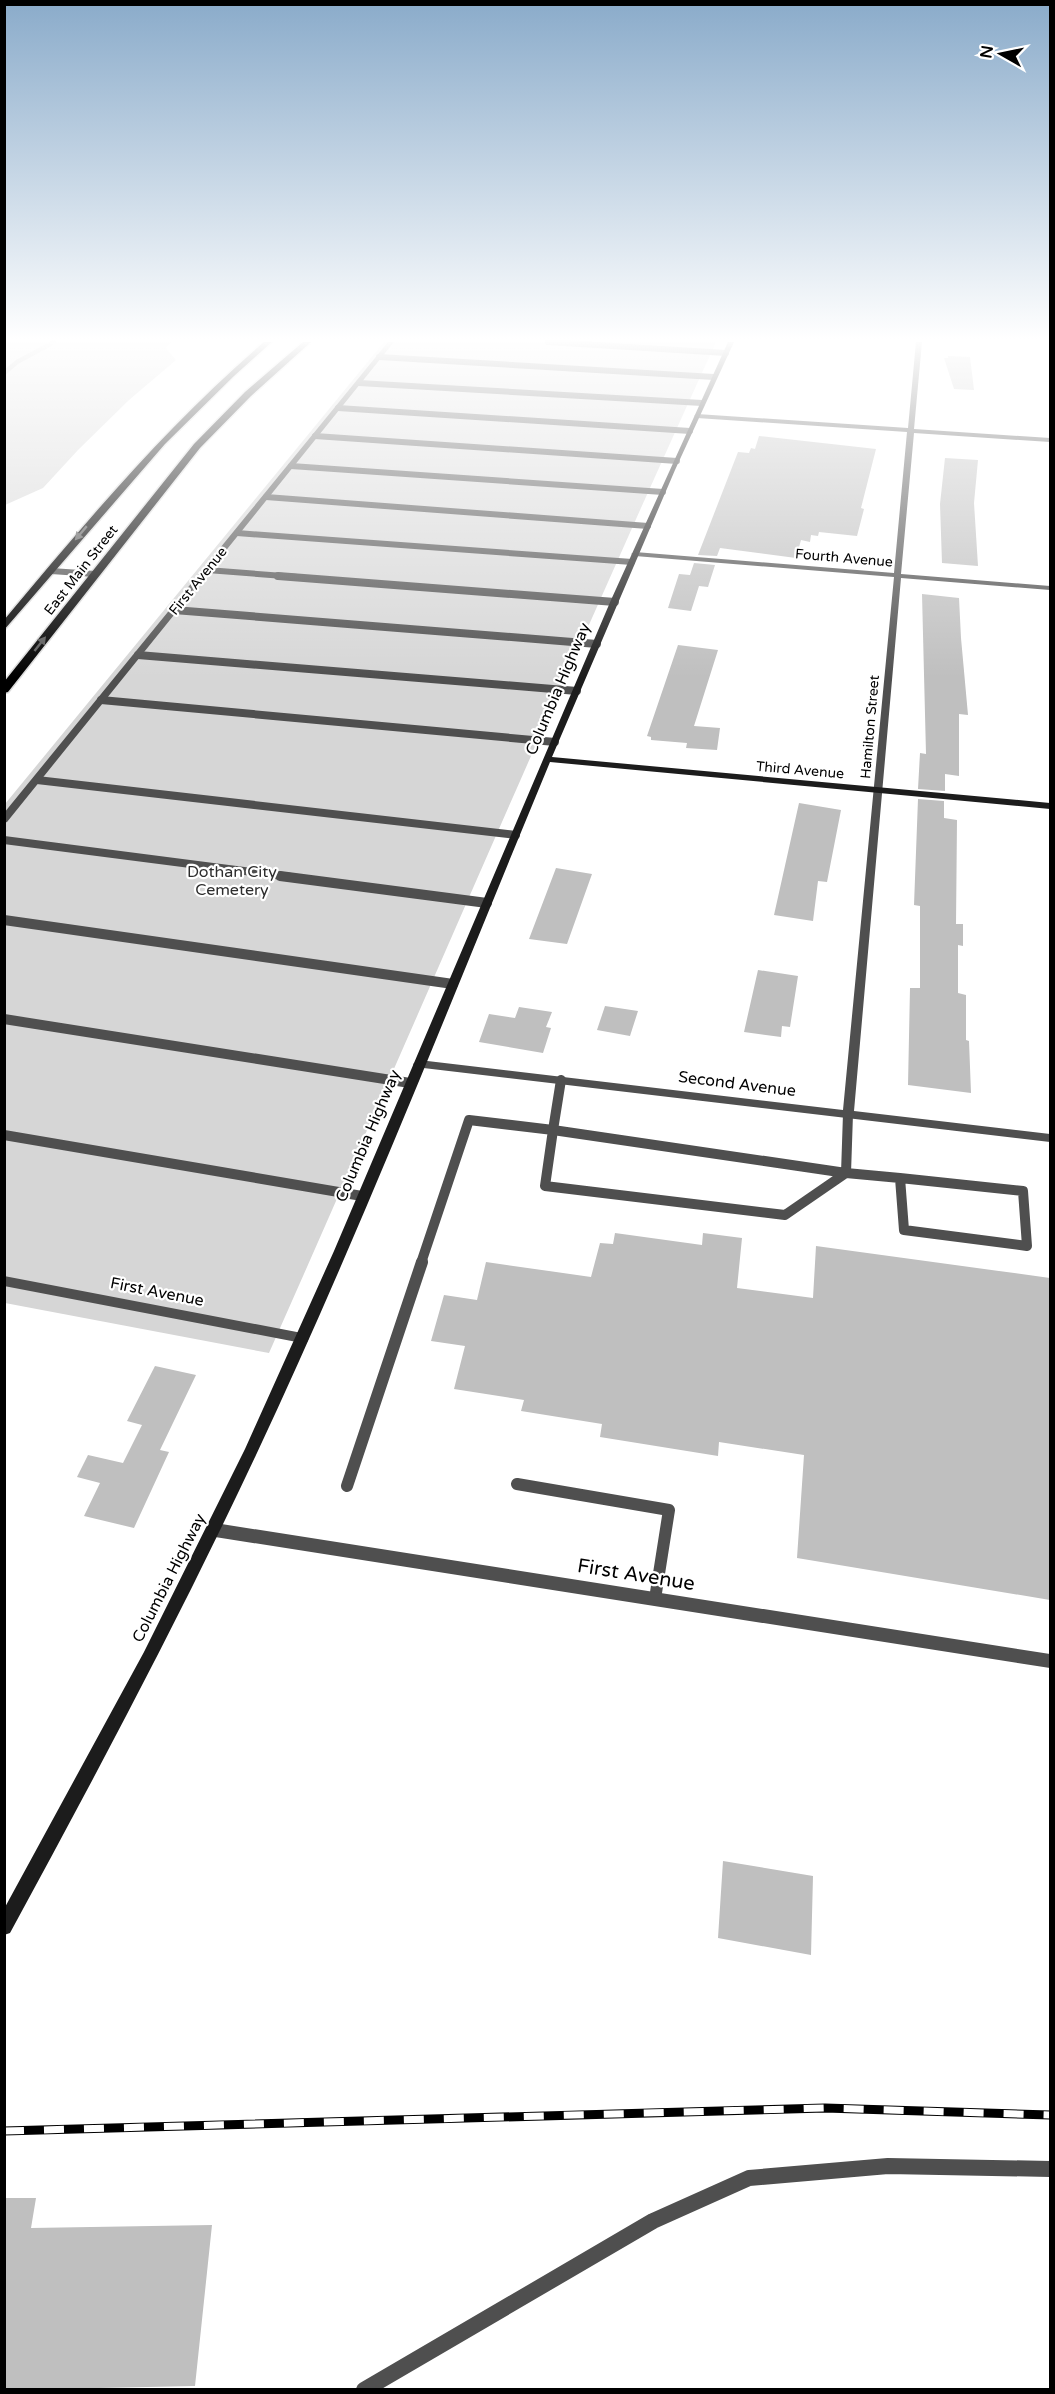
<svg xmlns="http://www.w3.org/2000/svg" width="1055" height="2394" font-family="'Varela Round',sans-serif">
  <rect width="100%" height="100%" fill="#fff"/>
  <path fill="#d6d6d6" d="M5 342H171L166 348 176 360 129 400 78 450 43 488 5 505Z
    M384 342H716C563 677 418 1017 269 1353L5 1303V804Z"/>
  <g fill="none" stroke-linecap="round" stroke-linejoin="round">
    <path stroke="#9d9d9d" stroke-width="4.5" d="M4 373 17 362 54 342"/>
  </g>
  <path fill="#bfbfbf" d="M948 356 970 357 974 390 954 389 944 358H948Z
    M759 436 876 449 861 508 864 509 857 536 819 532 818 536 811 535 810 542 801 540 796 558 720 548 717 556 698 555 738 452 749 453 751 448 755 449Z
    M945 458 978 460 974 503 978 566 942 563 940 504Z
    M694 563 715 565 708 587 699 586 691 611 668 608 679 574 690 575Z
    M922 594 959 598 961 638 968 715 959 714V776L945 774V791L918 789 920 753 926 754Z
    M678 645 718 650 694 726 720 728 717 750 686 748 687 743 651 740V737L647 736Z
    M918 799 944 801V818L957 820 956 924H963V946L958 945V993L966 995V1040L969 1041 971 1093 908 1085 910 988H920V906L914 905Z
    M799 803 841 810 827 882 818 881 813 921 774 915Z
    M556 868 592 874 567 944 529 939Z
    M758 970 798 976 790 1027 782 1026 781 1037 744 1032Z
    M605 1006 638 1011 630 1036 597 1030Z
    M519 1007 552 1012 546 1027 551 1028 543 1053 479 1042 489 1014 515 1018Z
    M615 1233 702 1245 703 1233 742 1238 737 1288 813 1298 816 1246 1050 1278V1600L797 1558 804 1455 719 1442 718 1456 600 1437 602 1424 521 1411 524 1400 454 1389 465 1346 431 1341 444 1295 477 1300 486 1262 591 1277 600 1243 613 1244Z
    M155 1366 196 1375 160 1450 169 1452 134 1528 84 1516 100 1483 77 1477 88 1455 123 1463 142 1425 127 1421Z
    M723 1861 813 1876 811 1955 718 1938Z
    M4 2198H36L31 2228 212 2225 195 2386 4 2390Z"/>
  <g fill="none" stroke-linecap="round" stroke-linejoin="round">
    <g stroke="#dbdbdb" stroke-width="3">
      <path id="primary" d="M264 342H272L234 376 165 444 4 630V620C86 522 167 425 264 342Z
        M303 342H311L251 396 200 448 8 692 4 693V682L194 444 245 392Z"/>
    </g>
    <path stroke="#4f4f4f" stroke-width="6" d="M548 342 726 353
      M379 357 714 377
      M359 383 702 403
      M338 408 690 431
      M315 436 677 461
      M291 466 663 492
      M266 497 648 526
      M237 533 632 562
      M207 570 297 577
      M51 571 95 574"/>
    <path stroke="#4f4f4f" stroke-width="8" d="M278 576 615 602
      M174 610 597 644
      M138 655 577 691
      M101 700 555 742
      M37 780 516 835
      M4 840 291 877"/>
    <path stroke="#4f4f4f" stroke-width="10" d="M280 876 487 903
      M4 920 453 984
      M4 1019 410 1083
      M553 1130 846 1173 785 1215 545 1186Z
      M4 1135 362 1196
      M846 1173 900 1178
      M846 1173 848 1114
      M900 1178 1023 1191 1027 1246 904 1230Z
      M421 1263 469 1120 553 1130 561 1080"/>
    <path stroke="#4f4f4f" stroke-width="12" d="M517 1484 669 1510 655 1599
      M347 1486 422 1262"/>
    <path stroke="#4f4f4f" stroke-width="16" d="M364 2390 653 2221 749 2178 888 2166 1050 2169"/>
    <path fill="#4f4f4f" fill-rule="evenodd" d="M388 342H394L7 822 4 823V813Z
      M916 342H922L914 429 1050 438V442L914 433 901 574 1050 586V590L901 578 854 1111 1050 1134V1142L415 1067 413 1064 419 1060 843 1110 894 577 635 556 631 554 635 552 894 573 907 432 697 418 694 416 697 414 908 428Z
      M4 1276 302 1333 307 1334 309 1338 307 1342 302 1343 4 1286Z
      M215 1523 1050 1654V1668L215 1537 210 1535 208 1530 210 1525Z"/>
    <path fill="#1c1c1c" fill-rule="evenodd" d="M728 342H734L675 470 552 757 1050 803V809L550 762C454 993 363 1227 256 1455 180 1617 96 1775 10 1933L4 1935V1909L144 1652 245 1449 334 1251 611 600Z"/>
    <use href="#primary" fill="#000" fill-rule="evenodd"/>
    <g stroke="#000" stroke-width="9">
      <path id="rail" d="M4 2131 825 2108 1050 2115"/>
    </g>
    <use href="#rail" stroke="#fff" stroke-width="7" stroke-dasharray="20" stroke-linecap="butt"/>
  </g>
  <defs><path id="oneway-solid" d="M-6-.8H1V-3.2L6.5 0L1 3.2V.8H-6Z" transform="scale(1.5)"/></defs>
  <g fill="#595959">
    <use href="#oneway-solid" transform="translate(81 533) rotate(130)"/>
    <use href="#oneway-solid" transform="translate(40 644) rotate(-52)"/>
  </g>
  <linearGradient id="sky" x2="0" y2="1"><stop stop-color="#8aabca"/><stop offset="0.5" stop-color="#fff"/><stop offset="1" stop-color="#fff" stop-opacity="0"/></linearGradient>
  <rect width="1055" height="678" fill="url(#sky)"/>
  <g text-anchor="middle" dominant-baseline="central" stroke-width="4.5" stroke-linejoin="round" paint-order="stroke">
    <g font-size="14" fill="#000" stroke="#fff">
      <text transform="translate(844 558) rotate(5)">Fourth Avenue</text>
      <text transform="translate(81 570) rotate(-52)">East Main Street</text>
      <text transform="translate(198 581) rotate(-51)">First Avenue</text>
      <text transform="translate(870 727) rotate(-85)">Hamilton Street</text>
      <text transform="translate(800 770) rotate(5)">Third Avenue</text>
    </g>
    <g font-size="16" fill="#000" stroke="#fff">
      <text transform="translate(558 689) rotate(-67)">Columbia Highway</text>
      <text transform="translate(737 1084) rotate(7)">Second Avenue</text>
      <text transform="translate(368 1136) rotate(-67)">Columbia Highway</text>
      <text transform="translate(157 1292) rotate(11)">First Avenue</text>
      <text transform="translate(169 1578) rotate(-63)">Columbia Highway</text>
    </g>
    <g font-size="16" fill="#2d2d2d" stroke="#fff">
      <text x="232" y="872">Dothan City<tspan x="232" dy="18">Cemetery</tspan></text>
    </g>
    <g font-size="20" fill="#000" stroke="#fff">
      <text transform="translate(636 1575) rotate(9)">First Avenue</text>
    </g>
  </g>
  <rect width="1055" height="2394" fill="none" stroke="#000000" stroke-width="12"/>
  <g transform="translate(1001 54) rotate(279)" stroke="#ffffff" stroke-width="4.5" paint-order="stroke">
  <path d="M0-4.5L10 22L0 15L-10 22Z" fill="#000000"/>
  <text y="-9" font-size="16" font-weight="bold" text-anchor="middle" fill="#000000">N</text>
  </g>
</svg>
